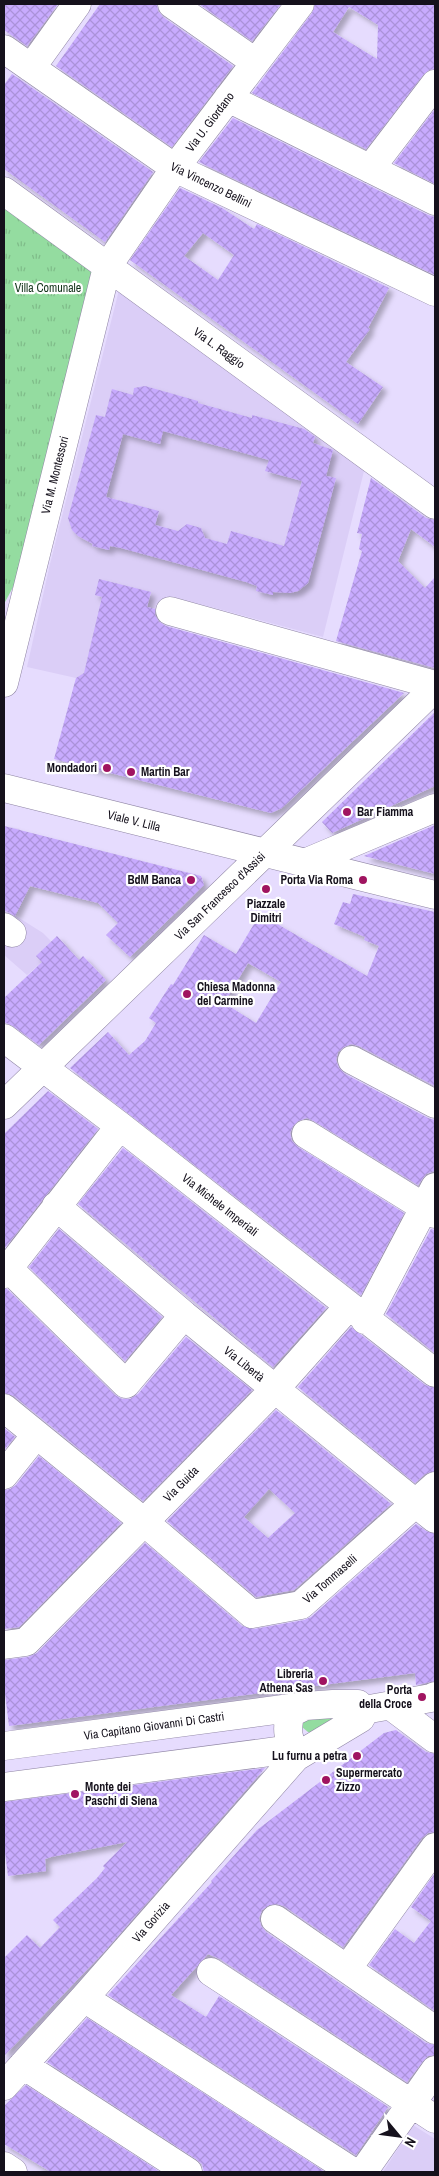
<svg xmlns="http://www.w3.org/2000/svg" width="439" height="2176" font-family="'Archivo Narrow',sans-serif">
  <defs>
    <pattern id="park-tufts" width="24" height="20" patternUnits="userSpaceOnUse" patternTransform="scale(1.25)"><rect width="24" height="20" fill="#94dca0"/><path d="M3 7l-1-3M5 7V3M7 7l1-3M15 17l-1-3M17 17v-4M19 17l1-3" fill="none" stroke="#7fbc89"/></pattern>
    <pattern id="building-cross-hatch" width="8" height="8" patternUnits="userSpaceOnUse" patternTransform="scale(1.25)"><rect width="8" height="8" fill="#c8abfe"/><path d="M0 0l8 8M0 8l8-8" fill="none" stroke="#ab92d9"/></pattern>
    <filter id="shadow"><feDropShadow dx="4.5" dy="4.5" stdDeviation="2.5" flood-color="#0004"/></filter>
  </defs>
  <rect width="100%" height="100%" fill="#e6dcfe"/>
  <path fill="#dbcef7" d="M119 290 365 467 323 637 170 596 145 689 88 673 76 678 27 667 50 564Z
    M4 826 20 829 5 862 34 877 16 916 43 933 51 941 42 962 27 975 4 955Z
    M413 2125 435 2139V2172H383Z"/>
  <path fill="#94dca0" d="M314 1714 342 1716 316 1733 308 1732 302 1727 304 1720Z"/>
  <path fill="url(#park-tufts)" d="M4 203 96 270 18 578 4 604Z"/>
  <path fill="url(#building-cross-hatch)" fill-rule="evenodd" filter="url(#shadow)" d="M4 4H58L27 46 4 30Z
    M100 4H157L158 11 163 17 233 66 172 147 56 66Z
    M199 4H281L252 41Z
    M315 4H435V69L429 70 423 75 366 149 252 93 312 13ZM349 7 378 25 377 59 333 32Z
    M12 74 153 172 105 242 4 169V85Z
    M435 109V184L394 163Z
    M233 118 428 215 435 217V275L199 162Z
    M180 188 222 208 254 229 257 224 389 288 368 328 370 329 346 362 383 387 358 424 130 260ZM203 233 234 255 218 280 184 256Z
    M145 386 198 401V403L252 418V415L304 429 315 437 313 443 333 450 326 476 336 478 308 583 298 591 290 593 273 592V595L256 591 257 586 246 582 121 548 110 546 109 550 92 546 93 544 78 536 72 530 68 518 96 415 105 417 112 389 133 395 134 388ZM163 431 269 460 265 471 302 481 284 546 231 531 227 544 205 538 201 528 187 524 178 531 155 525 159 511 106 497 123 434 160 444Z
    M371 478 426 518 435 520V547L411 529 398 561 425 588 435 577V668L336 641 362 551 359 549 362 534 357 533Z
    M99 579 151 592 147 607 155 609V615L159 622 166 626 404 693 282 808 271 813 54 759 76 678 84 673 102 597 95 595Z
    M435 712V786L332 833 322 822Z
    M435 825V874L364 856 405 838Z
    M4 826 201 876 204 885 130 957 106 935 118 923 98 903 30 886 15 916 4 910Z
    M353 894 435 912V1086L359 1046 351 1044 344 1047 338 1052 336 1060 339 1068 345 1074 428 1118 435 1120 434 1171 426 1174 418 1185 314 1121 307 1118 298 1121 293 1126 290 1133 292 1141 298 1147 404 1213 361 1295 70 1068 108 1032 129 1055 145 1041 156 1023 149 1018 171 984 173 985 204 935 236 954 260 914 367 976 379 946 364 940 365 937 334 924 343 902 350 904ZM248 963 281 982 256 1023 224 1003Z
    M57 936 79 960 83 956 106 980 39 1045 13 1026 4 1022V998L42 962 36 956Z
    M48 1091 98 1129 4 1249V1134Z
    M123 1148 326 1308 273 1367 78 1204Z
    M59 1229 162 1317 125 1361 29 1267Z
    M431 1229 435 1230V1353L386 1314Z
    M4 1289H7L115 1395 122 1399H130L138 1394 186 1337 252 1390 143 1501 14 1396 4 1393Z
    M351 1327 425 1385 435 1388V1471L425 1474 415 1483 298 1387Z
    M276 1410 391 1504 294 1590 256 1597 167 1521ZM269 1489 295 1513 268 1538 244 1517Z
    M4 1428 15 1437 4 1450Z
    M39 1456 121 1523 19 1627 4 1629V1490L10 1489 16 1485Z
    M416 1524 426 1531 435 1534V1681L416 1685 415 1673 9 1726 4 1685V1660L28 1657 37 1653 145 1543 242 1626 254 1629 304 1620 311 1617Z
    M396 1730 426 1752 435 1754V1832L428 1833 422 1838 343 1947 284 1906 277 1904 269 1905 262 1910 259 1918 261 1926 266 1932 426 2043 435 2045V2055L428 2056 423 2061 407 2082 220 1959 208 1954 171 1995 206 2017 219 1996 388 2107 356 2155 108 1995 212 1882 211 1881 257 1830 384 1733Z
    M265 1768 102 1954 4 2056V1958L27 1935 40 1948 60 1927 53 1920 97 1878 105 1868 103 1866 127 1842 51 1857 45 1859 46 1871 8 1876 4 1844V1802Z
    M435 1873V2011L369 1965 395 1929 414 1943 431 1921 411 1907Z
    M87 2018 325 2172H204L202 2164 196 2159 47 2062Z
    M26 2085 160 2172H51L4 2144V2106Z"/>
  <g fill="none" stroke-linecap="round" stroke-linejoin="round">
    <g stroke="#8f85a4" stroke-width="29">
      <path id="minor" d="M172 4 255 62
        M4 49 175 168 435 292
        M31 68 77 4
        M228 98 435 201
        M370 169 435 84
        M4 191 435 505
        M170 611 435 685
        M4 683 107 267 175 168 300 4
        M4 788 435 895
        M307 862 435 808
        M4 927 12 933
        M4 1038 120 1126 435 1373
        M352 1060 435 1104
        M4 1105 435 688
        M306 1134 435 1214
        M56 1206 184 1315 435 1519
        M8 1268 126 1384 184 1315
        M4 1274 120 1126
        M365 1320 435 1187
        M4 1408 143 1521 252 1614 301 1605 435 1486
        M4 1475 36 1435
        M4 1645 26 1642 275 1389 348 1307
        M333 1704H358L364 1710 361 1718 296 1757C289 1740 285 1730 291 1713L305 1706Z
        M391 1706 435 1739
        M364 1710 431 1698 435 1696
        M4 1746 305 1706
        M4 1787 292 1749
        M275 1919 435 2030
        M347 1969 435 1847
        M211 1972 435 2119
        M84 1998 353 2172
        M23 2065 188 2172
        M4 2086 84 1998 296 1757
        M4 2166 13 2172
        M363 2172 435 2070"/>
    </g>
    <use href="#minor" stroke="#fff" stroke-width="28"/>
  </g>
  <g fill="#a01460" stroke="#fff" stroke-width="2">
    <circle cx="107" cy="768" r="5"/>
    <circle cx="131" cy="772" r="5"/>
    <circle cx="347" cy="812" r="5"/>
    <circle cx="191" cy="880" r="5"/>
    <circle cx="363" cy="880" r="5"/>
    <circle cx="266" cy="889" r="5"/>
    <circle cx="187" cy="994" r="5"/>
    <circle cx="323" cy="1681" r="5"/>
    <circle cx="422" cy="1697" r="5"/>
    <circle cx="357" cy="1756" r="5"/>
    <circle cx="326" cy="1780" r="5"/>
    <circle cx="75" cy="1794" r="5"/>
  </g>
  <g text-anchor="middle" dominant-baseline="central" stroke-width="4.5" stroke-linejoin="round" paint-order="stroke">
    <g font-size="12" fill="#15111c" stroke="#fff">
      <text transform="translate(210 122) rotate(-53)">Via U. Giordano</text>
      <text transform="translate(211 185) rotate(26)">Via Vincenzo Bellini</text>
      <text transform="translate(219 348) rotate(36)">Via L. Raggio</text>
      <text transform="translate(55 475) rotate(-76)">Via M. Montessori</text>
      <text transform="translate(134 821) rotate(14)">Viale V. Lilla</text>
      <text transform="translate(220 896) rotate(-44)">Via San Francesco d'Assisi</text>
      <text transform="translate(220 1205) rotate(38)">Via Michele Imperiali</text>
      <text transform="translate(244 1364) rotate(39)">Via Libertà</text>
      <text transform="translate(181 1484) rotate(-45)">Via Guida</text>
      <text transform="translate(330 1579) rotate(-41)">Via Tommaselli</text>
      <text transform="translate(154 1726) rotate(-8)">Via Capitano Giovanni Di Castri</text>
      <text transform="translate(151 1922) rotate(-49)">Via Gorizia</text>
    </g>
    <g font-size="12" fill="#12331a" stroke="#fff">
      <text x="48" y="288">Villa Comunale</text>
    </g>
    <g font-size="12" font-weight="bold" fill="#15111c" stroke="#fff" text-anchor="end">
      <text x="97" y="768">Mondadori</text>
      <text x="141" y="772" text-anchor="start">Martin Bar</text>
      <text x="357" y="812" text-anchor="start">Bar Fiamma</text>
      <text x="181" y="880">BdM Banca</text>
      <text x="353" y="880">Porta Via Roma</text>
      <text x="266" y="904" text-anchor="middle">Piazzale<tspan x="266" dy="14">Dimitri</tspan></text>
      <text x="197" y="987" text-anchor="start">Chiesa Madonna<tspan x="197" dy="14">del Carmine</tspan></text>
      <text x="313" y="1674">Libreria<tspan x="313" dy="14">Athena Sas</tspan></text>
      <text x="412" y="1690">Porta<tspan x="412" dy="14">della Croce</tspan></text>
      <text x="347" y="1756">Lu furnu a petra</text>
      <text x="336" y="1773" text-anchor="start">Supermercato<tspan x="336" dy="14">Zizzo</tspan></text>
      <text x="85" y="1787" text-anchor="start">Monte dei<tspan x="85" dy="14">Paschi di Siena</tspan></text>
    </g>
  </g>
  <rect width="439" height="2176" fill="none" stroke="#15111c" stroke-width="10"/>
  <g transform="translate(399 2136) rotate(119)" stroke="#ffffff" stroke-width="4" paint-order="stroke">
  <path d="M0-4L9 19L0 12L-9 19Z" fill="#15111c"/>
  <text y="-8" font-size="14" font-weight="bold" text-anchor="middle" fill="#15111c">N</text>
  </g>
</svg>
